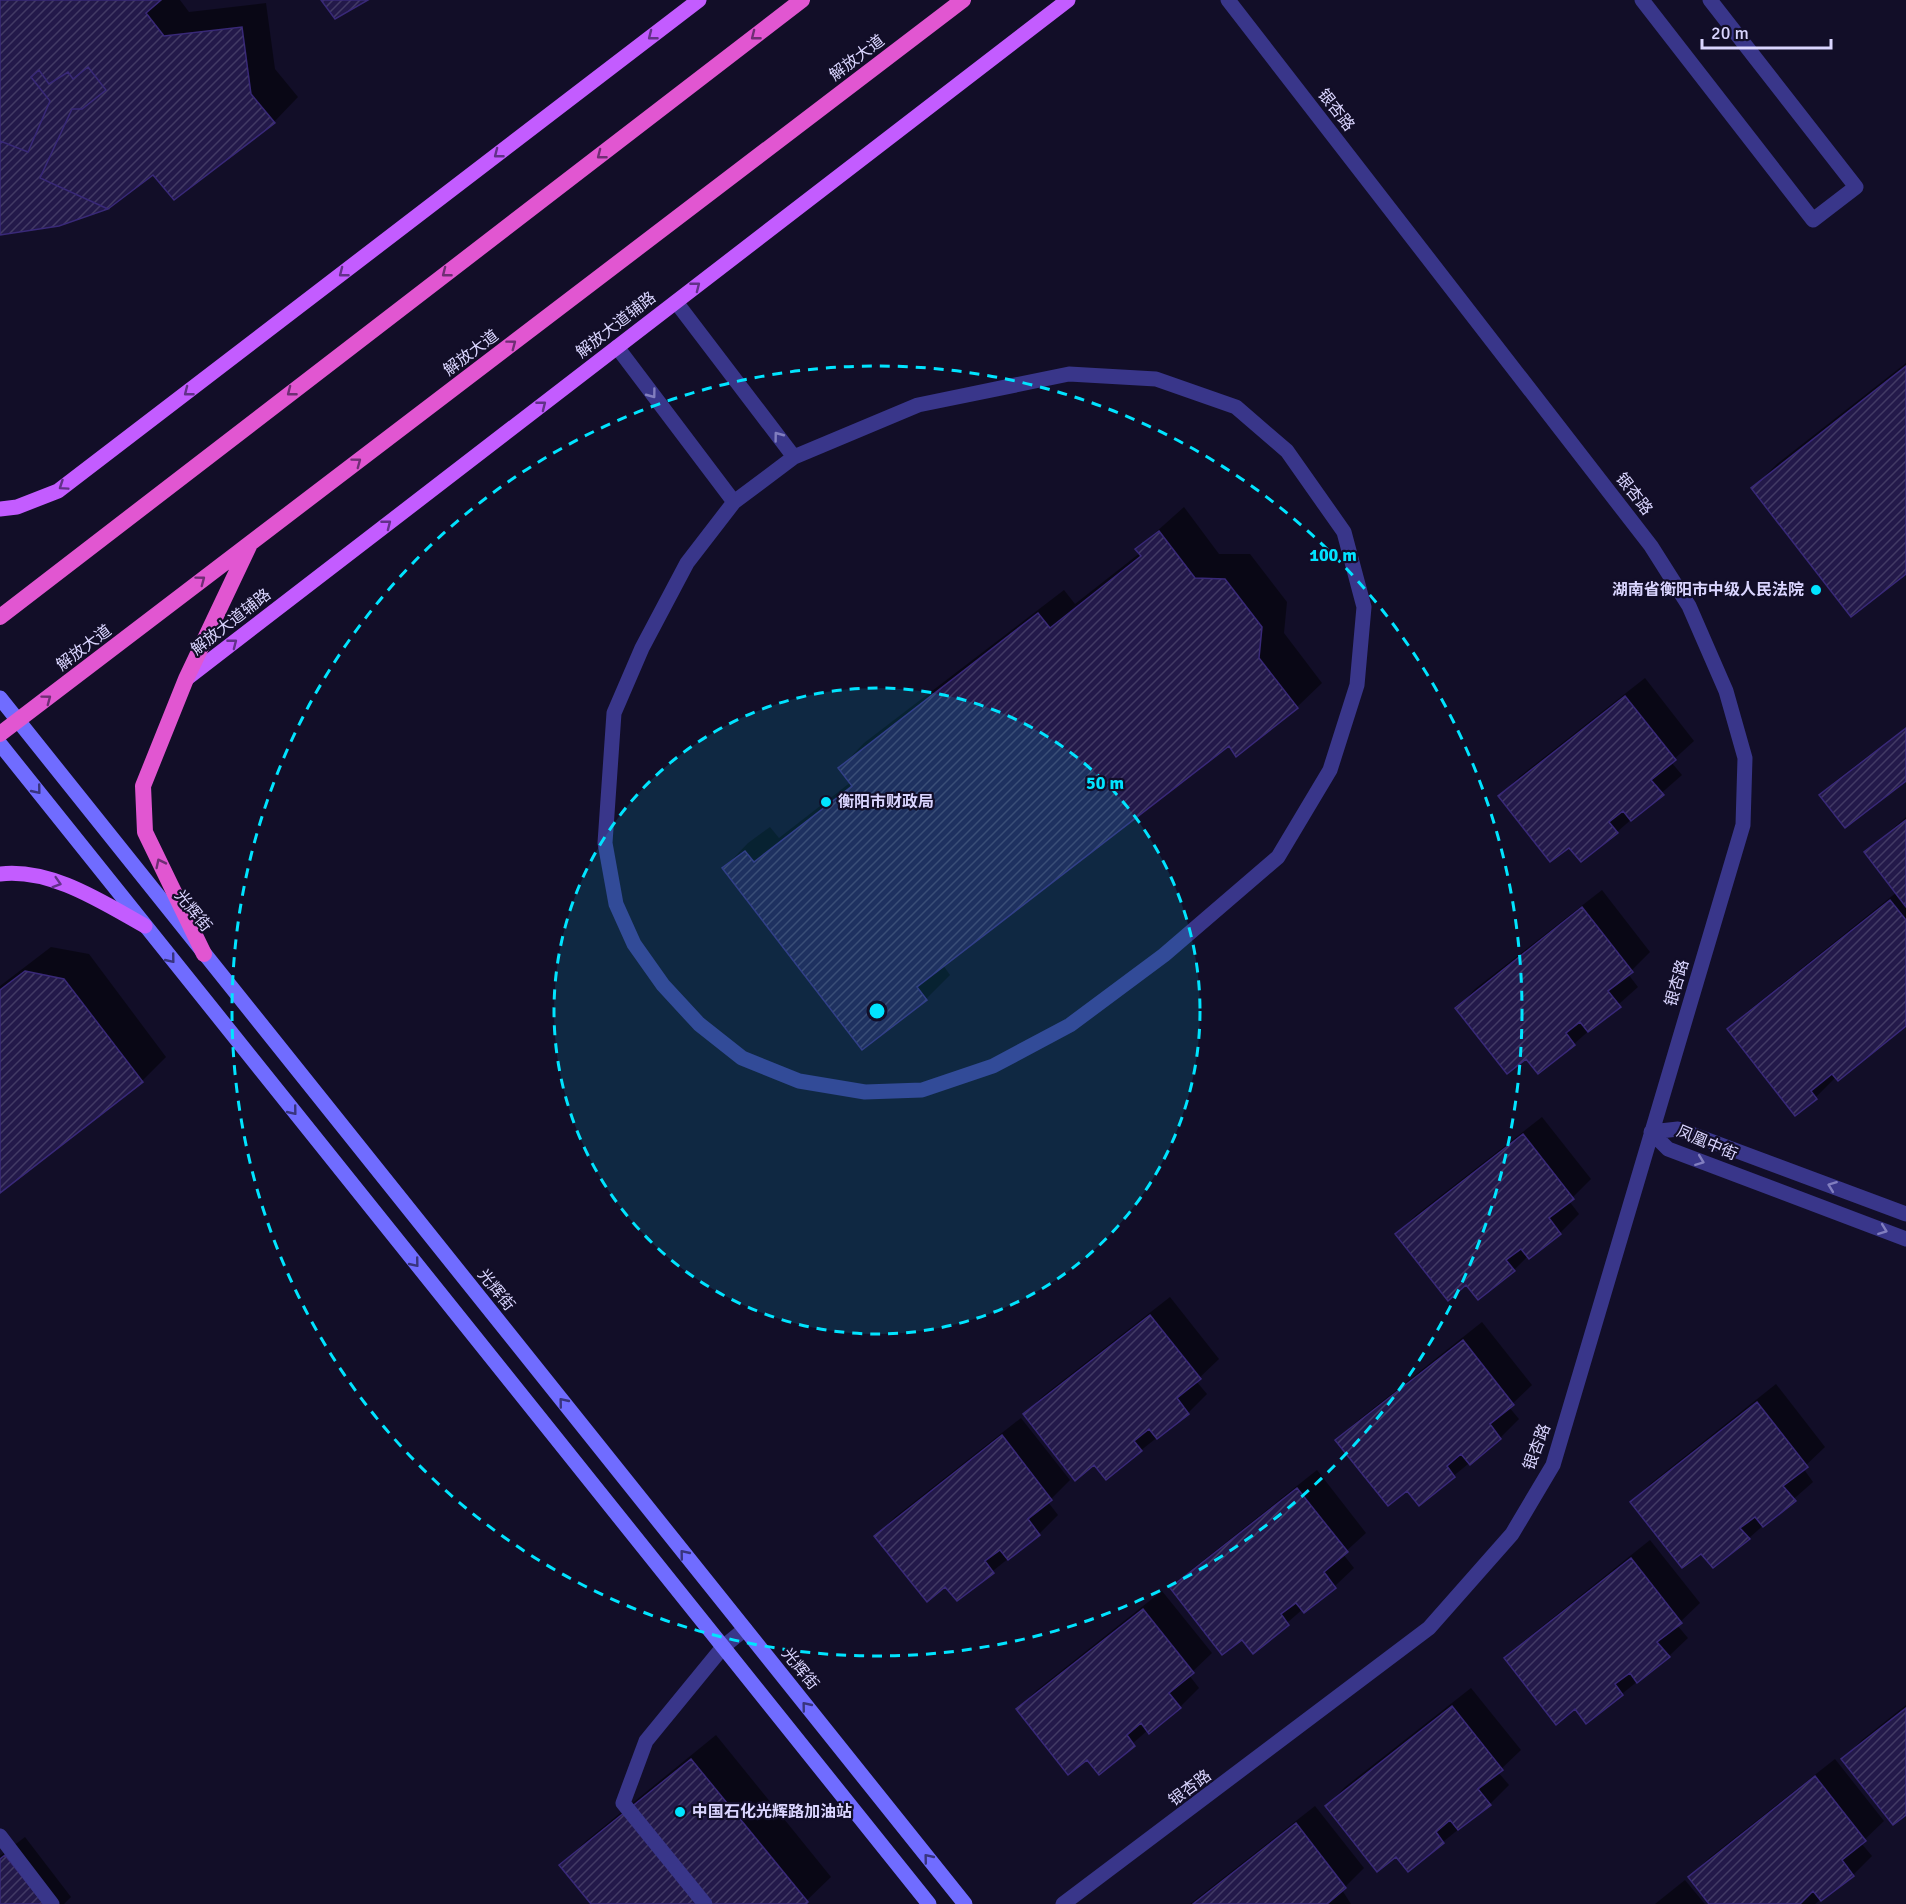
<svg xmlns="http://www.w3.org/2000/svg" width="1906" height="1904" font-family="Signika,'Noto Sans SC',sans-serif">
  <defs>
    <pattern id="building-hatch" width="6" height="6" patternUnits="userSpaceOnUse" patternTransform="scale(1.5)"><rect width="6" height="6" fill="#23194a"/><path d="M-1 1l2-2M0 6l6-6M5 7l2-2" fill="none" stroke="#423a65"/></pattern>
  </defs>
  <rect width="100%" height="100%" fill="#120e28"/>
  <path fill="#0007" d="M0 0H180L189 12 266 3 275 69 298 97 274 122 0 233Z
    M1906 363V573L1753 488 1777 464Z
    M1184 507 1219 554H1250L1287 602 1284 633 1322 683 1297 707 1229 744 943 965 950 975 926 999 724 868 748 843 770 827 779 838 851 782 840 768 864 743 1064 590 1075 604 1140 553 1137 549Z
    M1645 678 1694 741 1671 762 1682 775 1617 832 1570 845 1500 796 1519 777Z
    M1906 727V779L1821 795 1834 782Z
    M1906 817V1024L1836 1077 1816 1097 1729 1029 1748 1011 1897 892 1866 852Z
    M1602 890 1650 952 1628 974 1638 987 1574 1044 1457 1008 1475 989Z
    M51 947 89 954 166 1057 142 1081 0 1191V986Z
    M1542 1117 1591 1179 1569 1201 1579 1214 1560 1233 1528 1256 1514 1270 1397 1234 1416 1215Z
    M1170 1297 1219 1359 1196 1381 1207 1394 1188 1413 1106 1478 1094 1463 1025 1414 1043 1396Z
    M1482 1322 1532 1385 1509 1407 1519 1419 1500 1438 1419 1504 1407 1489 1337 1440 1356 1422Z
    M1776 1384 1825 1447 1803 1468 1813 1482 1749 1538 1701 1552 1632 1502 1650 1484Z
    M1021 1418 1070 1480 1048 1502 1058 1515 1039 1534 958 1599 946 1585 876 1536 895 1517Z
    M1317 1470 1366 1533 1343 1554 1354 1568 1335 1586 1303 1609 1253 1652 1242 1637 1172 1589 1191 1570Z
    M1650 1540 1700 1603 1677 1625 1688 1638 1669 1656 1587 1722 1575 1707 1506 1658 1525 1640Z
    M1162 1591 1212 1653 1189 1675 1199 1688 1180 1707 1148 1730 1099 1773 1087 1758 1018 1709 1037 1690Z
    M1471 1688 1521 1750 1498 1772 1509 1785 1490 1804 1408 1870 1396 1855 1327 1806 1345 1787Z
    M1906 1705V1813L1843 1759 1862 1740Z
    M716 1735 831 1877 803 1904H593L561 1865 586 1841Z
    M1835 1759 1884 1821 1861 1843 1872 1856 1853 1875 1815 1904H1711L1690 1877 1709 1858Z
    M1315 1806 1364 1868 1342 1890 1351 1904H1190Z
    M25 1837 71 1897 64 1904H0V1856Z
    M1685 1880 1705 1904H1655Z"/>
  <path fill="url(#building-hatch)" stroke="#392978" stroke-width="1.5" d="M0 0H161L146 13 164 36 242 27 251 94 275 123 174 200 153 175 108 209 40 178 72 109H82L106 90 88 67 73 79 68 72 49 84 39 70 31 77 50 101 28 152 0 141Z
    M321 0H368L335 19Z
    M88 67 106 90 82 109H72L40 178 108 209 59 226 0 235V141L28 152 50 101 31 77 39 70 49 84 68 72 73 79Z
    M1906 366V574L1851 617 1751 488Z
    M1159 531 1195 578 1225 579 1262 627 1259 658 1298 708 1236 757 1229 746 917 987 927 1000 862 1050 722 868 745 851 754 862 852 786 838 768 1038 613 1050 628 1141 556 1135 549Z
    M1625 696 1676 760 1651 780 1664 795 1631 821 1623 811 1609 822 1618 833 1581 862 1569 848 1550 862 1498 796Z
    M1906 728V781L1845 828 1819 795Z
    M1906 820V907L1864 852Z
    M1890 900 1906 920V1026L1838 1081 1832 1074 1811 1091 1817 1099 1795 1116 1727 1029Z
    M1582 907 1633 972 1608 991 1621 1007 1588 1032 1580 1022 1566 1033 1575 1045 1538 1074 1526 1059 1507 1074 1455 1008Z
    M25 971 64 979 143 1082 0 1193V990Z
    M1523 1134 1574 1199 1549 1218 1561 1234 1529 1259 1521 1249 1506 1260 1515 1271 1478 1300 1466 1285 1448 1301 1395 1234Z
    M1150 1315 1201 1379 1177 1398 1189 1414 1157 1439 1149 1429 1134 1441 1142 1451 1106 1480 1094 1465 1075 1481 1023 1414Z
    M1463 1340 1514 1405 1490 1424 1501 1439 1470 1465 1461 1454 1447 1466 1455 1477 1419 1506 1407 1491 1388 1506 1335 1440Z
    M1757 1402 1808 1467 1783 1486 1796 1501 1763 1527 1755 1517 1740 1528 1750 1539 1713 1568 1701 1554 1682 1568 1630 1502Z
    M1002 1435 1052 1500 1028 1519 1040 1535 1008 1560 1000 1550 985 1561 994 1573 957 1601 945 1587 927 1602 874 1536Z
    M1297 1488 1348 1552 1324 1572 1336 1588 1304 1613 1296 1603 1281 1614 1289 1625 1253 1654 1242 1640 1222 1655 1170 1588Z
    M1631 1558 1682 1623 1657 1642 1670 1657 1637 1683 1630 1673 1615 1684 1623 1695 1586 1724 1575 1709 1556 1725 1504 1658Z
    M1143 1609 1194 1673 1169 1693 1181 1708 1149 1734 1141 1723 1127 1735 1135 1746 1099 1775 1087 1760 1068 1775 1016 1709Z
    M1452 1706 1503 1770 1478 1789 1491 1805 1458 1830 1450 1820 1436 1832 1444 1843 1408 1872 1396 1857 1377 1872 1325 1806Z
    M1906 1708V1815L1893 1825 1841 1759Z
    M691 1759 808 1902 806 1904H591L559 1865Z
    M1815 1776 1866 1841 1842 1860 1854 1876 1821 1901 1813 1891 1800 1904H1709L1688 1877Z
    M1296 1823 1346 1888 1327 1904H1193Z
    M5 1855 44 1904H0V1859Z"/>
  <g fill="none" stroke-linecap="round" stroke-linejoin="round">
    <path stroke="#39368a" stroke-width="15" d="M1642 0 1813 220 1856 187 1710 0
      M617 347 734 502 794 457 676 302
      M734 502 687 563 642 648 614 713 605 843 616 904 634 944 663 985 699 1024 742 1058 799 1081 865 1092 922 1090 993 1066 1070 1025 1164 955 1278 857 1330 770 1357 685 1364 607 1344 532 1287 451 1236 407 1156 379 1069 374 918 405 794 457
      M705 1904 623 1803 646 1741 723 1647 745 1629"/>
    <path stroke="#39368a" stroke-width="15" d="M0 1836 52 1904"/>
    <path stroke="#39368a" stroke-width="15" d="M1651 1132 1668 1149 1906 1239
      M1651 1132 1678 1129 1906 1214
      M1063 1904 1429 1628 1512 1534 1553 1465 1743 825 1745 758 1726 691 1689 606 1651 546 1228 0"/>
    <path stroke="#706cff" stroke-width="15" d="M0 698 965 1904
      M0 744 929 1904"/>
    <path stroke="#c35cff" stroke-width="15" d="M0 509 17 507 58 491 699 0
      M186 679 1068 0
      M0 874C51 868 102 902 145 926"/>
    <path stroke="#e156d1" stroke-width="16" d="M0 617 802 0
      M0 734 963 0
      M204 954 145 832 143 786 186 679 249 546"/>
  </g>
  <defs><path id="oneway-chevron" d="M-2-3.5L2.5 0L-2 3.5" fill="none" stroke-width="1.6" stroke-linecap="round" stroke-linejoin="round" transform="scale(1.5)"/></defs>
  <g stroke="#623189">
    <use href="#oneway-chevron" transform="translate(652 36) rotate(142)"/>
    <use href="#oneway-chevron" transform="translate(498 154) rotate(142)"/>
    <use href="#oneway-chevron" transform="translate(343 273) rotate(142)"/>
    <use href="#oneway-chevron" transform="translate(696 286) rotate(-38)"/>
    <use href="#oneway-chevron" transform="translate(188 392) rotate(142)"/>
    <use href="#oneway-chevron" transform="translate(542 405) rotate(-38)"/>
    <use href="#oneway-chevron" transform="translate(63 486) rotate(146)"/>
    <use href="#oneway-chevron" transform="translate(387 524) rotate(-38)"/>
    <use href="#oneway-chevron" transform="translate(233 643) rotate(-38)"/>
    <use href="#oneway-chevron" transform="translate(57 883) rotate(17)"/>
  </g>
  <g stroke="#6f2e74">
    <use href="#oneway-chevron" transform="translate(755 36) rotate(142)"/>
    <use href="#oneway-chevron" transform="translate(601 155) rotate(142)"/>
    <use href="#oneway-chevron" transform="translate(446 273) rotate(142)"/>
    <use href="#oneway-chevron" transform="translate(512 344) rotate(-37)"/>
    <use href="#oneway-chevron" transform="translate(291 392) rotate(142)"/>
    <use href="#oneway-chevron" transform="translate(357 462) rotate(-37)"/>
    <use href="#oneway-chevron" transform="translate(201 580) rotate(-37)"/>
    <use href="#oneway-chevron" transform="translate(47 699) rotate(-37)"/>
    <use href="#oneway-chevron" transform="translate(160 863) rotate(-116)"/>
  </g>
  <g stroke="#817ebf">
    <use href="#oneway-chevron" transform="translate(652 394) rotate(53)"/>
    <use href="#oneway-chevron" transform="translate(778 436) rotate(-127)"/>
    <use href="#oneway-chevron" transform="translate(1700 1161) rotate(21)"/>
    <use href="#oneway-chevron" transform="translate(1832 1186) rotate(-159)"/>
    <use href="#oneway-chevron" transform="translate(1883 1230) rotate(21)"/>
  </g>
  <g stroke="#38347e">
    <use href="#oneway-chevron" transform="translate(37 790) rotate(51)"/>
    <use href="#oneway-chevron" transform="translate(171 959) rotate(51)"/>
    <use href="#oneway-chevron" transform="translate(293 1111) rotate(51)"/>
    <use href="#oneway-chevron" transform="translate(415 1263) rotate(51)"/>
    <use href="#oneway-chevron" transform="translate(563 1402) rotate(-129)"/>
    <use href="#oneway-chevron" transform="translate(684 1554) rotate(-129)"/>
    <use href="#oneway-chevron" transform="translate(806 1706) rotate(-129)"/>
    <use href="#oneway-chevron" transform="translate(928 1858) rotate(-129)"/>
  </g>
  <circle cx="877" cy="1011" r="323" fill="#01e4ff" fill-opacity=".12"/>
  <g fill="none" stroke="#01e4ff" stroke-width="3" stroke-dasharray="10 8">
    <circle cx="877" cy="1011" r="323"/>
    <circle cx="877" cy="1011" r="645"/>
  </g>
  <g fill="#01e4ff" stroke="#120e28" stroke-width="2">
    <circle cx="1816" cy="590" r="6"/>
    <circle cx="826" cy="802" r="6"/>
    <circle cx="680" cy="1812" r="6"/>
  </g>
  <g text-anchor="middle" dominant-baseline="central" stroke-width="4.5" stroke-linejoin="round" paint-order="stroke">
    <g font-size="16" fill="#dad5ff" stroke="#120e28">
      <text transform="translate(857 58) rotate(-37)">解放大道</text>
      <text transform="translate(1336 110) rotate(52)">银杏路</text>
      <text transform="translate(616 325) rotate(-38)">解放大道辅路</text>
      <text transform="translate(471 353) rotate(-37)">解放大道</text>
      <text transform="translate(1634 494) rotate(52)">银杏路</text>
      <text transform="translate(231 622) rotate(-38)">解放大道辅路</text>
      <text transform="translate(84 648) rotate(-37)">解放大道</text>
      <text transform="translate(193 911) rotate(51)">光辉街</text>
      <text transform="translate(1677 983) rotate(-74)">银杏路</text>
      <text transform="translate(1707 1143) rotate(23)">凤凰中街</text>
      <text transform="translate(496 1290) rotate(51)">光辉街</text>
      <text transform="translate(1537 1447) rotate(-69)">银杏路</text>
      <text transform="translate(800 1669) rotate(51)">光辉街</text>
      <text transform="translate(1190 1788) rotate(-37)">银杏路</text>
    </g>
    <g font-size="16" font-weight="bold" fill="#dad5ff" stroke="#120e28" text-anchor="start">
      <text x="1804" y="590" text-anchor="end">湖南省衡阳市中级人民法院</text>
      <text x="838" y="802">衡阳市财政局</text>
      <text x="692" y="1812">中国石化光辉路加油站</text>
    </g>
  </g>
  <circle cx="877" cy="1011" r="9" fill="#01e4ff" stroke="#120e28" stroke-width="3"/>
  <g font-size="18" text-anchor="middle" font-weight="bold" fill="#01e4ff" stroke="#120e28" stroke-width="4.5" stroke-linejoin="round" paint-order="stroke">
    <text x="1333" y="561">100 m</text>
    <text x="1105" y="789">50 m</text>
  </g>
  <path d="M1702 39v9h129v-9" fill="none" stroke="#dad5ff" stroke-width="3"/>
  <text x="1711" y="39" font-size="18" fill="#dad5ff" stroke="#120e28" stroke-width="4.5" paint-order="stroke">20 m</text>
</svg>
